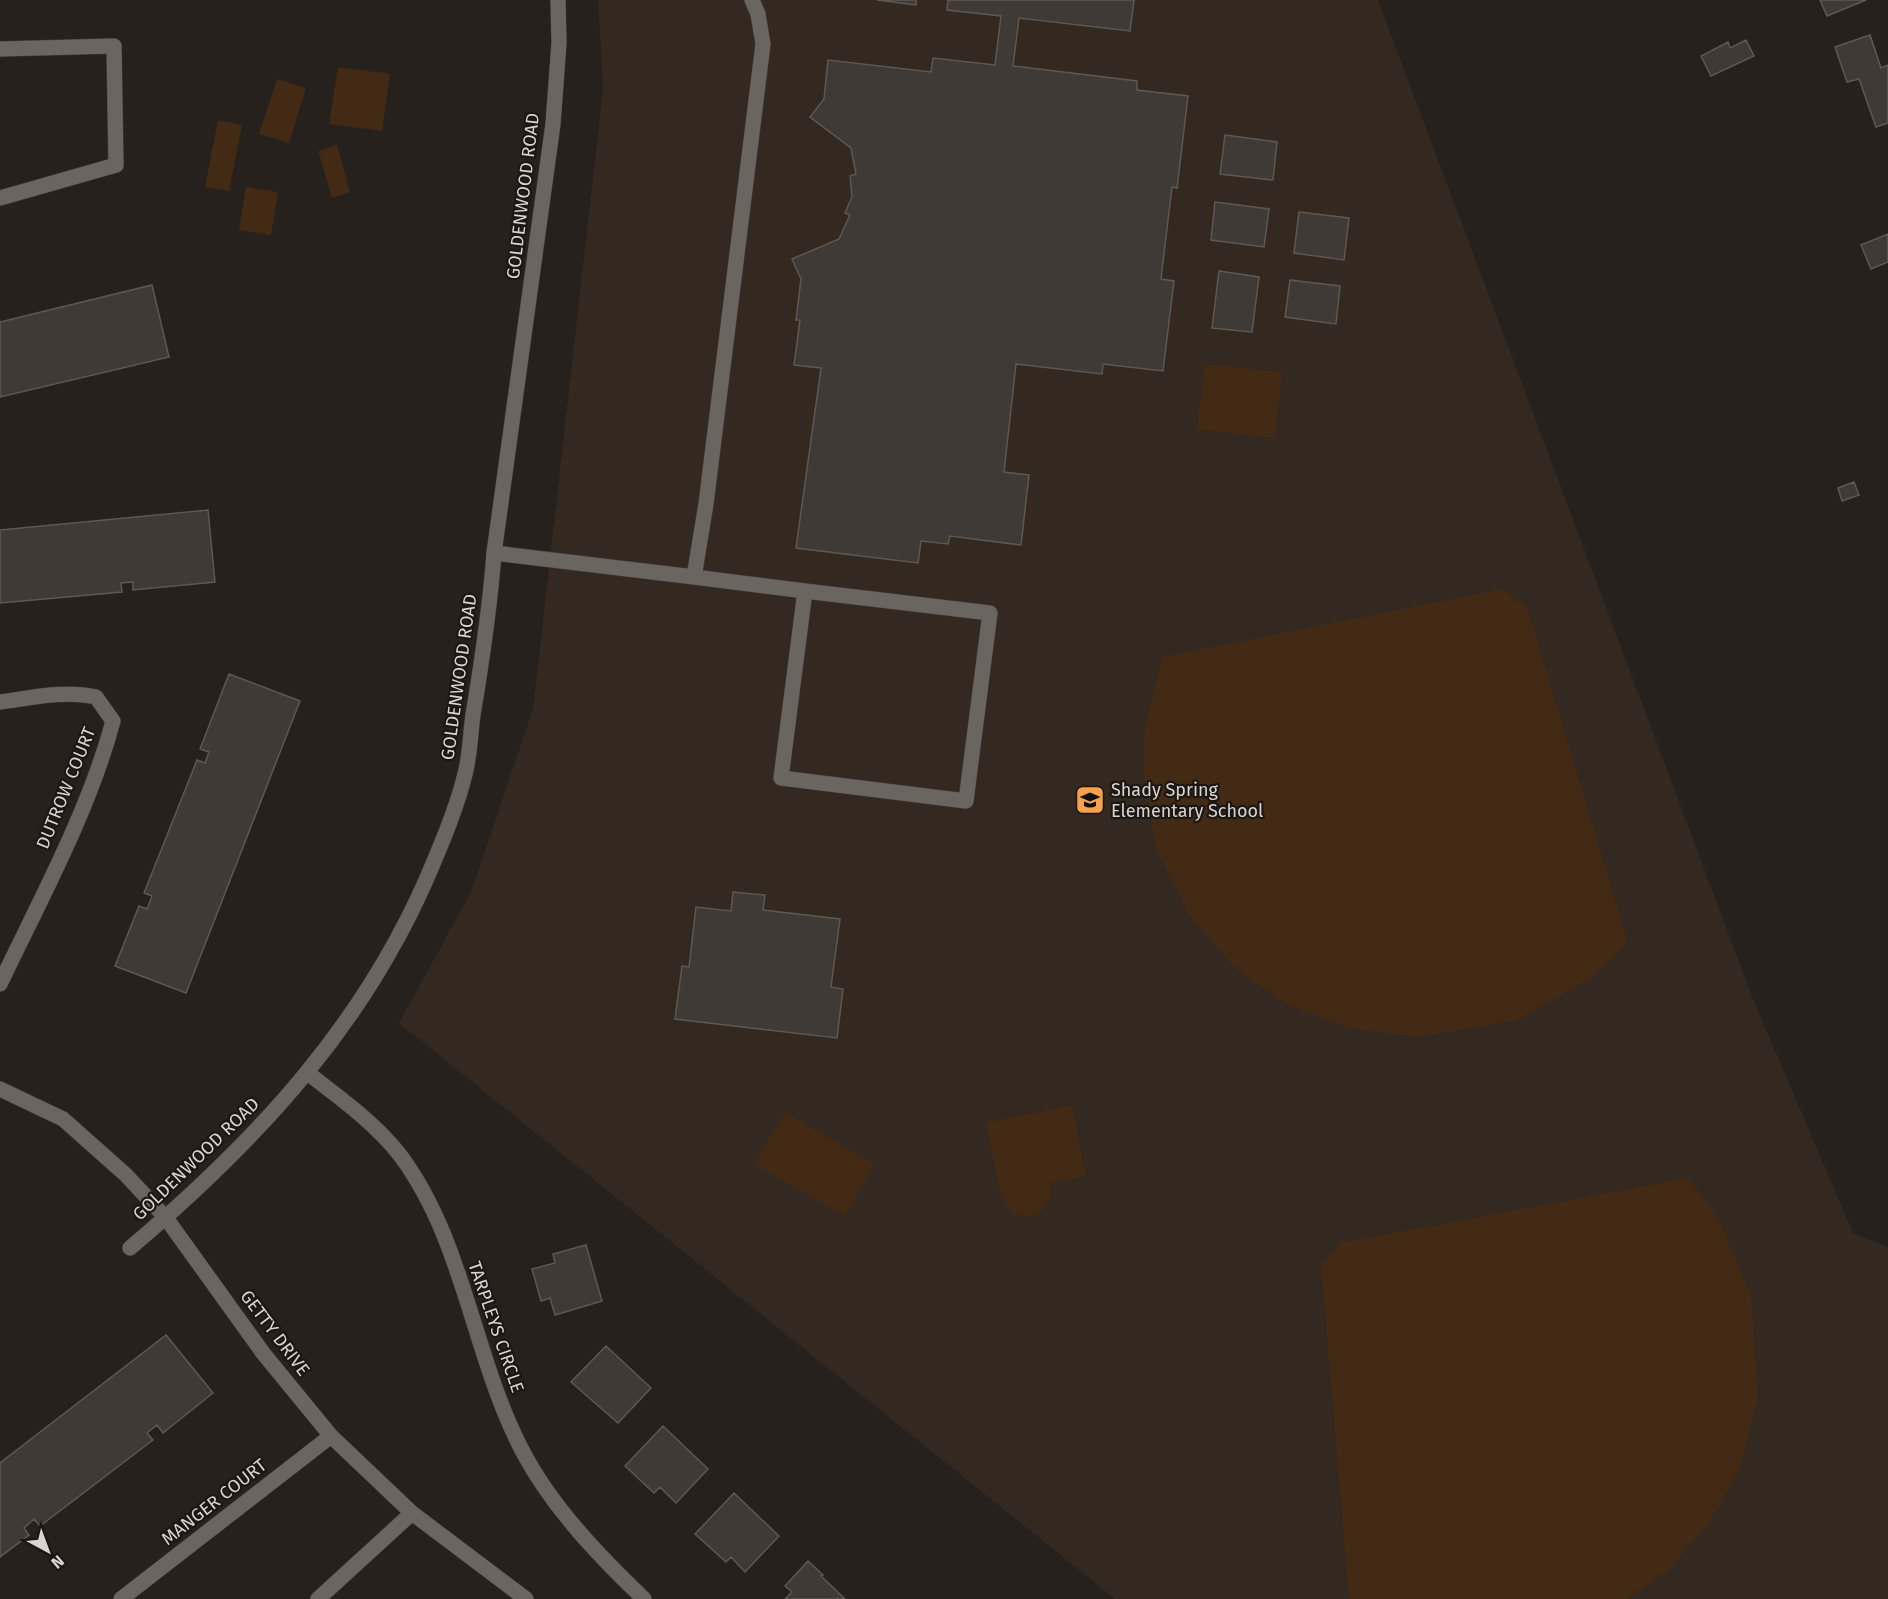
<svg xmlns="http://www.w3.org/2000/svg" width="1888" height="1599" font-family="'Fira Sans',sans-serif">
  <rect width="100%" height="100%" fill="#26211d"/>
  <path fill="#332920" d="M598 0H1378L1753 999 1853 1233 1888 1247V1599H1115L399 1023 471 892 533 709 603 89Z"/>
  <path fill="#422a15" d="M338 67 390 74 382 131 329 124Z
    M277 79 306 88 289 143 259 134Z
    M218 120 242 125 229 191 205 187Z
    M337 145 350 192 332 198 318 151Z
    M246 187 278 192 271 235 239 230Z
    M1205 364 1282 372 1275 438 1197 429Z
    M1502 589 1527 607 1628 943 1591 978 1518 1020 1418 1037 1349 1028 1285 1003 1234 967 1189 915 1156 847 1143 772 1145 725 1163 657Z
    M1072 1105 1086 1176 1051 1183C1053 1209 1034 1224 1010 1211L1000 1193 986 1123Z
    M785 1112 875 1164 845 1216 754 1164Z
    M1688 1178 1718 1218 1751 1295 1758 1396 1741 1465 1708 1525 1666 1572 1627 1599H1349L1321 1265 1341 1243Z"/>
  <path fill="#3f3a35" stroke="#5e5853" stroke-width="1.5" d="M877 0H916V5Z
    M948 0H1134L1130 31 1019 18 1013 66 1137 81V90L1188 96 1177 188 1172 187 1161 279 1174 281 1163 371 1103 364 1102 374 1016 364 1004 472 1029 475 1021 545 950 536 948 544 921 541 918 563 796 548 821 368 794 365 800 320H796L801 279 792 259 839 239 850 215 845 213 852 197 850 176 856 174 851 148 810 117 824 99 828 60 931 72 933 58 995 65 1001 16 947 10Z
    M1820 0H1866L1827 16Z
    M1870 35 1881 68 1888 65V123L1876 127 1859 79 1847 82 1835 47Z
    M1746 40 1754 56 1711 76 1701 56 1728 42 1730 48Z
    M1225 135 1277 142 1273 180 1220 174Z
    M1215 202 1269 209 1264 247 1211 240Z
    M1299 212 1349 218 1344 260 1294 253Z
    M1888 234V262L1871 269 1861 245Z
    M1219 271 1259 277 1252 332 1212 328Z
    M1290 280 1340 286 1336 324 1285 317Z
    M152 285 169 357 0 397V322Z
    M1854 482 1859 495 1842 501 1838 488Z
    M208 510 215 582 133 590V582L121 583 122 592 0 603V530Z
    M229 674 300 701 186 993 115 966 139 906 147 909 152 896 144 893 197 760 205 763 209 752 200 749Z
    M733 892 765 895 763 910 840 919 831 987 843 989 837 1038 675 1019 682 966 689 967 696 907 731 911Z
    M586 1245 602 1301 555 1315 550 1298 541 1301 532 1269 555 1263 553 1254Z
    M166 1335 213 1393 163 1433 157 1425 147 1433 153 1440 40 1526 34 1519 24 1528 29 1535 0 1557V1463Z
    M606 1346 651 1388 618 1423 571 1382Z
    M663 1426 708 1469 676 1503 660 1487 654 1493 625 1466Z
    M734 1493 779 1536 745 1572 731 1557 726 1562 695 1534Z
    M808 1561 823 1575 821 1576 845 1599H785L792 1592 785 1586Z"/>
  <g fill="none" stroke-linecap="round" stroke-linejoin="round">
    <g stroke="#433f3c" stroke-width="16">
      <path id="lane" d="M494 553 694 577 706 504 763 44 758 14 752 0
        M694 577 805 591 781 778 966 801 990 613 805 591"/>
    </g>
    <g stroke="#433f3c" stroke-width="16">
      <path id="street" d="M0 49 114 46 116 165 0 198
        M0 702C31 698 65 690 96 697L113 721C89 811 40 900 0 984
        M309 1074C341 1099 374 1122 400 1155 465 1242 473 1358 523 1452 552 1507 599 1556 644 1599
        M0 1089 63 1119 126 1175 166 1218 263 1353 331 1436 412 1513 526 1599
        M130 1248C260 1138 370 1019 435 859 446 833 457 806 464 778 470 758 470 736 473 715 482 661 490 608 494 553L553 124 559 43 558 0
        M121 1599 331 1436
        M318 1599 412 1513"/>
    </g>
    <use href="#lane" stroke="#6b6560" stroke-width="15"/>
    <use href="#street" stroke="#6b6560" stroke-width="15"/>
  </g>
  <defs>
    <g id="school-square" transform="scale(1.5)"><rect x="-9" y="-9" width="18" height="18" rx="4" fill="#f8a04b" stroke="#1c1713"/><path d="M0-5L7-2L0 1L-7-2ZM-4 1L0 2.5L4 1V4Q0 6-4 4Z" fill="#111"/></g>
  </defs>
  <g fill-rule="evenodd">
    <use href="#school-square" x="1090" y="800"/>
  </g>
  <g text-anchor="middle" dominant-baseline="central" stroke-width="4.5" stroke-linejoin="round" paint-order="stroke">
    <g font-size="18" fill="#d7d4d1" stroke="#1c1713">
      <text transform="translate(523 196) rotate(-83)">GOLDENWOOD ROAD</text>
      <text transform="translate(459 677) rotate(-82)">GOLDENWOOD ROAD</text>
      <text transform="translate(66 788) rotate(-68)">DUTROW COURT</text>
      <text transform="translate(196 1159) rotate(-44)">GOLDENWOOD ROAD</text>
      <text transform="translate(496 1327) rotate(71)">TARPLEYS CIRCLE</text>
      <text transform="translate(275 1333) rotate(53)">GETTY DRIVE</text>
      <text transform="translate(214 1502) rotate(-38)">MANGER COURT</text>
    </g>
    <g font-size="18" fill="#d7d4d1" stroke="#1c1713" text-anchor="start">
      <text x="1111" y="790">Shady Spring<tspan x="1111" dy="21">Elementary School</tspan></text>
    </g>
  </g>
  <g transform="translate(48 1551) rotate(139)" stroke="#1c1713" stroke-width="4.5" paint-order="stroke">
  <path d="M0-4.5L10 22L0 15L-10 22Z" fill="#d7d4d1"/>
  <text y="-9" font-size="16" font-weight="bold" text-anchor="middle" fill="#d7d4d1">N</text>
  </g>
</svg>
